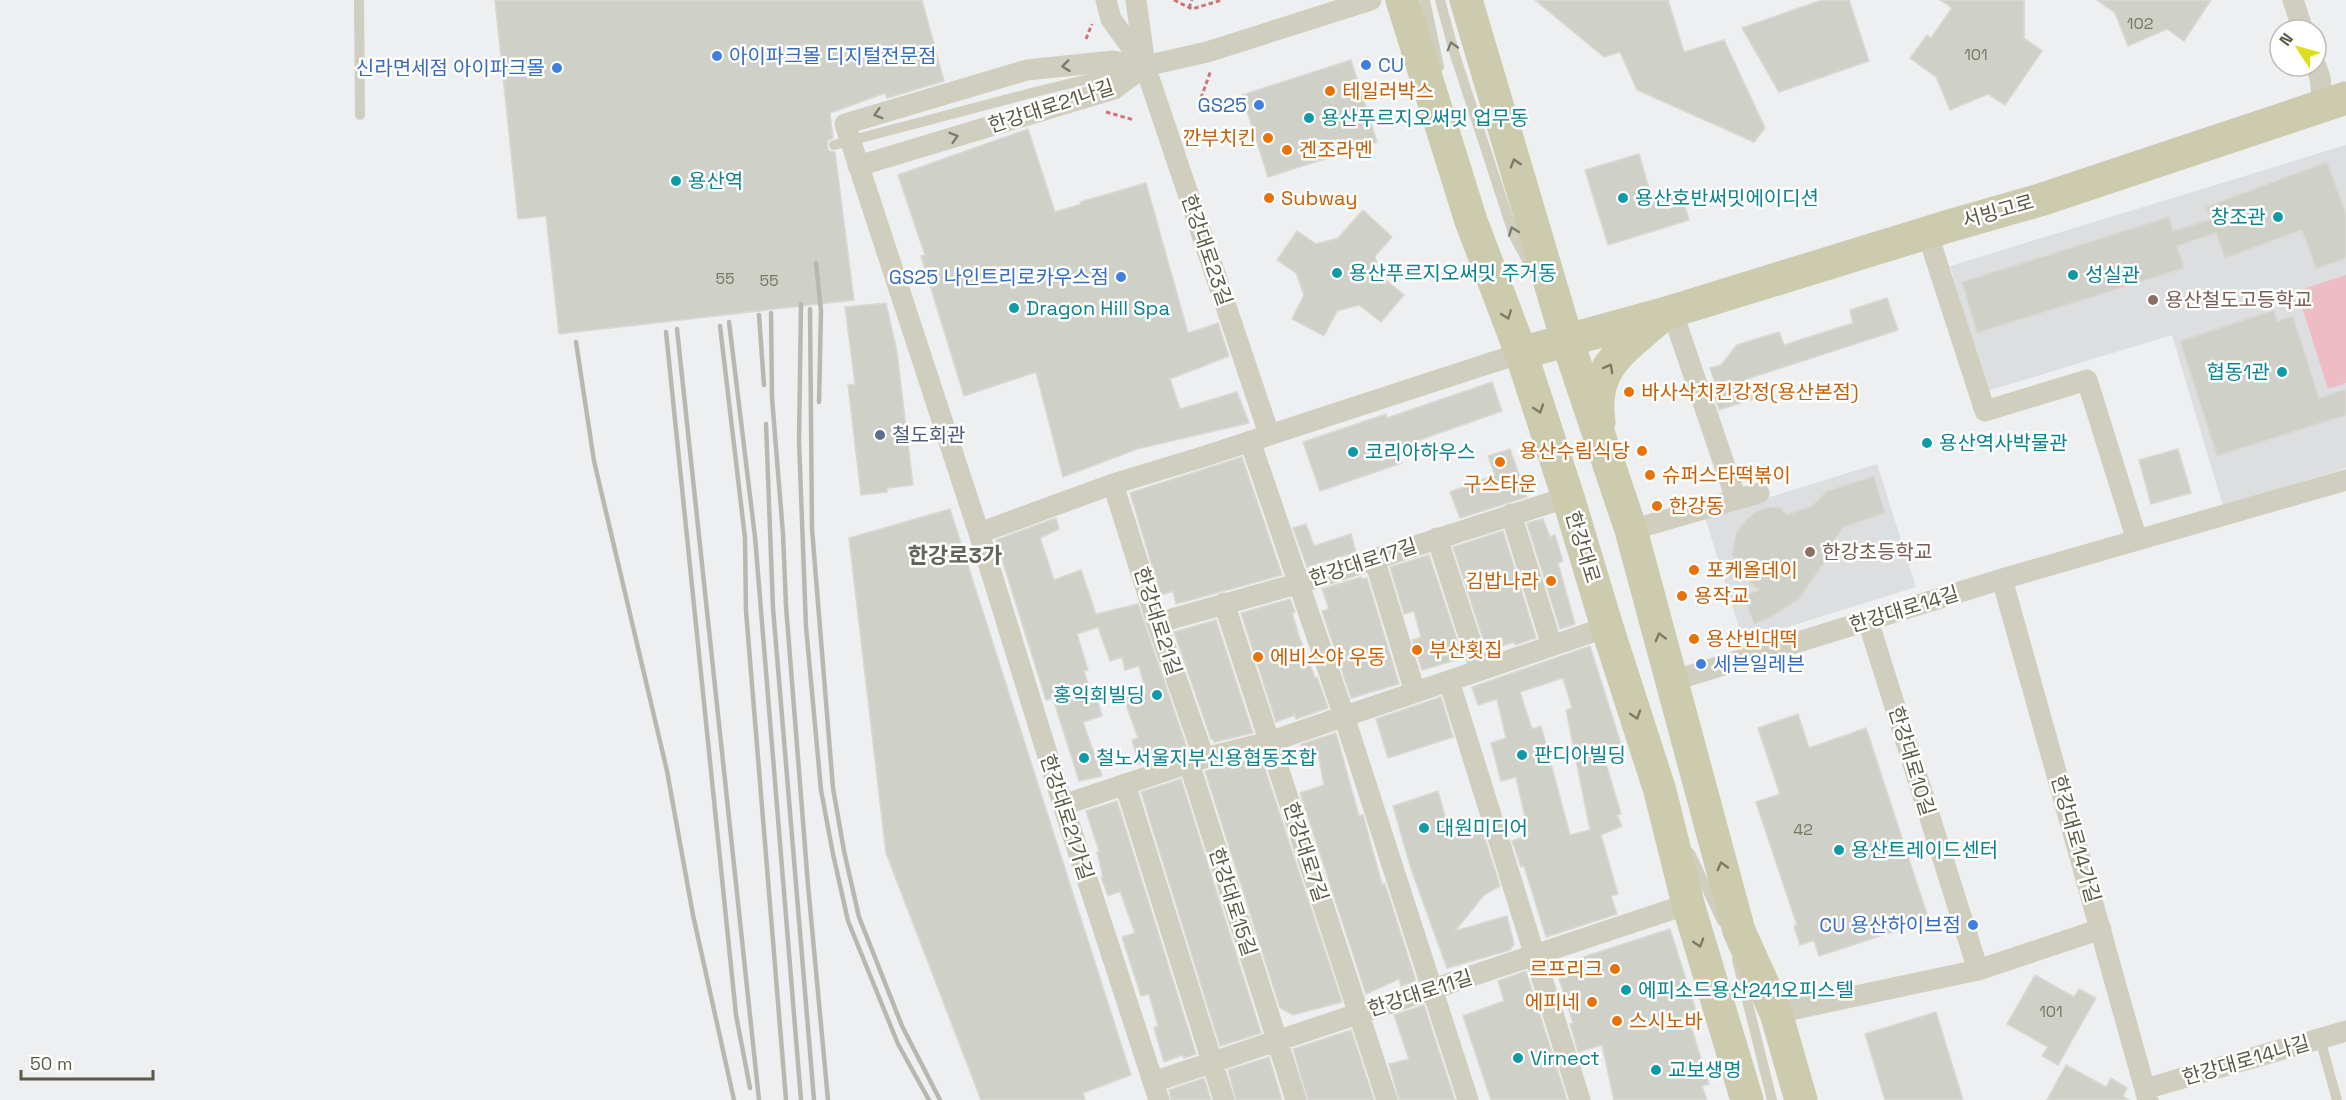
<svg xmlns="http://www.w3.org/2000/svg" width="2346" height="1100" font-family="'Space Grotesk','Noto Sans KR',sans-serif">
  <rect width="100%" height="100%" fill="#eeeff1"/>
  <path fill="#dddedf" d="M2346 145V468L2223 506 2172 335 1987 391 1950 266Z
    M1877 464 1916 587 1743 641 1705 517Z"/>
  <path fill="#eebcc4" d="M2346 275V383L2328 389 2297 291Z"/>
  <path fill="#cfd1c8" stroke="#d8d9d2" stroke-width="1.5" fill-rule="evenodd" d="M495 0H922L944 81 887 98 885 93 830 113 833 138 828 140 827 146 829 151 835 152 854 300 559 334 546 216 518 219Z
    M1535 0H1668L1684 52 1724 40 1765 128 1754 142 1637 90 1620 52 1604 57Z
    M1822 0H1849L1869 61 1779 92 1742 28Z
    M1940 0H2024V38L2042 51 2005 105 1988 94 1950 110 1936 77 1910 58 1927 35 1931 38 1952 8Z
    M2097 0H2211L2184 41 2167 29 2128 46 2115 13Z
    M1351 60 1377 142 1268 177 1242 95Z
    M1028 129 1055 212 1081 204 1080 202 1146 183 1188 333 1218 323 1229 356 1170 379 1180 409 1237 392 1249 423 1137 449 1063 477 1036 372 964 396 921 256 925 255 898 175Z
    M1639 154 1653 202 1681 193 1689 220 1608 245 1585 170Z
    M2327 162 2346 214V258L2316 269 2302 230 2225 258 2216 233 2177 246 2184 268 1977 333 1962 282 2169 217 2173 231 2211 219 2206 207Z
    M1363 210 1392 237 1375 256 1379 274 1404 295 1381 322 1359 305 1337 311 1324 336 1292 319 1304 295 1296 273 1277 260 1297 231 1316 244 1338 238Z
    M1887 298 1898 330 1747 379 1753 399 1719 410 1713 391 1717 389 1710 368 1721 365 1737 345 1779 332 1784 345 1853 323 1850 310Z
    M886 303 897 352 913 485 887 488V492L861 495 848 385 855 384 845 307Z
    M2274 310 2277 321 2293 316 2319 398 2346 389V415L2217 456 2180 341Z
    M1492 382 1502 411 1397 448 1402 463 1320 491 1303 442 1386 414 1387 418Z
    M1510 449 1527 497 1460 518 1450 492 1495 475 1488 456Z
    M2178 449 2191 493 2151 504 2139 460Z
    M1242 457 1282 575 1176 604 1173 591 1161 595 1130 493Z
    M1874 476 1885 513 1844 527 1828 548 1825 561 1799 599 1771 617 1754 624 1744 596 1759 590 1738 571 1732 555 1736 533 1746 520 1756 512 1768 507 1781 508 1786 515 1812 506 1827 491Z
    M950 509 1131 1075 1083 1093 1085 1100H981L886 853 849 538Z
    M1056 518 1059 529 1040 538 1054 580 1081 570 1096 614 1138 604 1187 748 1139 764 1132 740 1138 738 1124 699 1146 692 1139 666 1125 670 1122 657 1110 661 1098 627 1077 634 1088 670 1084 671 1093 700 1097 699 1102 716 1083 722 1102 776 1079 781 1053 698 1046 700 996 540Z
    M1543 519 1550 537 1555 535 1563 561 1558 563 1575 624 1560 629 1527 523Z
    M1306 524 1314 546 1351 534 1356 552 1307 567 1293 528Z
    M1503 531 1536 638 1515 645 1514 642 1487 651 1453 547Z
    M1429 555 1463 658 1422 670 1412 640 1421 637 1414 611 1404 614 1390 567Z
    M1361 577 1362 579 1367 578 1399 684 1351 698 1322 611 1329 609 1322 589Z
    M1290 599 1295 612 1292 613 1299 636 1315 678 1317 677 1328 708 1296 719 1295 715 1276 722 1241 613Z
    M1216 620 1253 733 1214 742 1213 739H1211L1174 632Z
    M1590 646 1621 744 1602 750 1621 814 1617 815 1622 826 1601 835 1618 894 1611 896 1617 914 1546 937 1524 866 1521 867 1512 841 1529 835 1516 777 1501 781 1491 743 1506 738 1497 699 1478 705 1472 687ZM1563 678 1572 708 1566 710 1590 830 1570 835 1541 726 1532 729 1520 692Z
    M1441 697 1453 737 1388 758 1376 719Z
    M1798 714 1809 748 1866 728 1929 920 1819 956 1814 940 1800 945 1794 926 1797 925 1756 802 1780 794 1758 728Z
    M1336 733 1359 816 1363 815 1382 884H1385L1416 981 1401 986 1399 979 1366 994 1300 793 1324 785 1318 753 1316 754 1315 751 1304 755 1301 744Z
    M1261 757 1342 1002 1293 1015 1280 1008 1205 771Z
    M1181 779 1261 1033 1220 1046 1141 792Z
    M1438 791 1451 837 1481 826 1500 886 1484 895 1455 931 1507 916 1514 944 1510 950 1447 968 1411 869 1393 806Z
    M1117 801 1196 1054 1184 1058 1182 1055 1164 1062 1154 1028 1158 1026 1149 994 1141 996 1122 937 1135 933 1120 891 1108 896 1101 877H1103L1097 852 1099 851 1086 811Z
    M1670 929 1697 1014 1688 1017 1709 1084 1702 1086 1707 1100H1614L1602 1045 1578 1052 1570 1024 1573 1023 1555 966Z
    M1526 971 1567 1100H1491L1463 1016 1504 1001 1498 981Z
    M2035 975 2074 997 2079 989 2096 998 2058 1065 2042 1056 2048 1047 2007 1024Z
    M1424 1005 1449 1082 1455 1100H1399L1389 1064 1409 1059 1394 1015Z
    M1936 1012 1963 1100H1885L1865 1034Z
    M1351 1030 1374 1100H1308L1293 1049Z
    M1269 1057 1282 1100H1236L1228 1070Z
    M2066 1065 2106 1087 2111 1078 2127 1088 2123 1096 2129 1100H2047Z
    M1204 1078 1211 1100H1171L1169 1090Z"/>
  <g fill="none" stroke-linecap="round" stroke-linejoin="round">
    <path stroke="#cc7478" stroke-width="3" stroke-dasharray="4.5 3" stroke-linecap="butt" d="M1174 0 1192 9 1222 0
      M1189 8 1192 0
      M1086 39 1092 24
      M1201 98 1211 70
      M1106 112 1134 120"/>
    <path stroke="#d0cebe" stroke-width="10" d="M359 0 360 115
      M1425 0 1439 67
      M1440 0 1455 55 1514 236 1532 270
      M1039 91 1130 69
      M1690 853 1722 921
      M1737 960 1772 1100
      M2320 1039 2337 1100"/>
    <path stroke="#d0cebe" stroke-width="21" d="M1106 0 1111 19 1144 65
      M1136 0 1145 66 1269 434
      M2293 0 2303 30
      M2316 66 2320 78 2323 105
      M858 166 1114 89 1145 66
      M1927 232 1985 411 2087 380 2137 540
      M1672 311 1736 499
      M1250 441 1344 716 1468 1100
      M1113 484 1157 623 1204 758
      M1511 514 1552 646
      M1631 530 1759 493
      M979 533 1113 484 1202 457 1521 353
      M1437 538 1480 670
      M1374 558 1415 692
      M2002 579 2148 1100
      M1224 603 1387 1100
      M1868 621 1978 970
      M1157 623 1300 583 1568 497
      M1449 681 1580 1100
      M1672 681 2002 579 2346 480
      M1189 763 1296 1100
      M1125 784 1224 1100
      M1063 805 1204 758 1269 742 1607 627
      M1776 1013 1978 970 2101 929
      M1153 1082 1688 904
      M2145 1089 2346 1031
      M1159 1100 1063 805 979 533 845 124 1027 70 1113 61 1145 66 1207 52 1371 0"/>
    <path stroke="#cdcbad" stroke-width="33" d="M1402 0 1471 221 1521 353 1568 497 1607 627 1660 791 1688 904 1747 1100
      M1466 0 1567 340 1631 530 1739 931 1776 1013 1801 1100
      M1521 353 1663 314 1949 226 2040 200 2346 98
      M1599 422C1591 368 1622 351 1657 320"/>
    <path stroke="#b8b8b0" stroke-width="4.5" d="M816 263 821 311 819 402
      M801 304 799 441 806 627 821 790 833 854 848 921 898 1044 929 1100
      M810 309 812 529 833 788 844 851 859 917 902 1026 940 1100
      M771 313 772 398 783 534 786 606 808 885 828 1100
      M759 315 764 385
      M729 322 755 537 801 1100
      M720 326 745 538 746 611 786 1100
      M677 329 759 1100
      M666 332 736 1015 750 1088
      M576 342 594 461 667 771 693 915 734 1100
      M766 424 773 608 814 1100"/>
    <path stroke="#d0cebe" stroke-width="10" d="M834 145 1039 91"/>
  </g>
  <defs><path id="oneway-chevron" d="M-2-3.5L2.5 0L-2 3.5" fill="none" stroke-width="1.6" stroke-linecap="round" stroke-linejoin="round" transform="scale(1.5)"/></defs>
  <g stroke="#7e7c6a">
    <use href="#oneway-chevron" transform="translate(1452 46) rotate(-106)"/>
    <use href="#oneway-chevron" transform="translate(1066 66) rotate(173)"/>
    <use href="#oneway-chevron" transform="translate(878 114) rotate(164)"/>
    <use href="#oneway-chevron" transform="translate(954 137) rotate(-17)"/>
    <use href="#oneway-chevron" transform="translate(1513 231) rotate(-110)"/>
  </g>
  <g stroke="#7d7b65">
    <use href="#oneway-chevron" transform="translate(1515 163) rotate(-107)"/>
    <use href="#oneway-chevron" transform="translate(1507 315) rotate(69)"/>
    <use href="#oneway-chevron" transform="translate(1609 368) rotate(-61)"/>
    <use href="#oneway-chevron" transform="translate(1539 409) rotate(72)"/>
    <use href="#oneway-chevron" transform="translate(1660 637) rotate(-105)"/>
    <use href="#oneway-chevron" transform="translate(1636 715) rotate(72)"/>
    <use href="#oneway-chevron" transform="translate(1722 866) rotate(-105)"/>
    <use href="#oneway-chevron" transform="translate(1699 943) rotate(73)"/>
  </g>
  <g fill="#3f7fe0" stroke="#fff" stroke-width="2">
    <circle cx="717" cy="56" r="6"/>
    <circle cx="1366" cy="65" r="6"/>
    <circle cx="557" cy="68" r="6"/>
    <circle cx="1259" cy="105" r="6"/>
    <circle cx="1121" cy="277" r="6"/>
    <circle cx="1701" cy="664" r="6"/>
    <circle cx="1973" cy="925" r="6"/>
  </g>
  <g fill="#e8710a" stroke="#fff" stroke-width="2">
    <circle cx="1330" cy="91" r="6"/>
    <circle cx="1268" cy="138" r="6"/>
    <circle cx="1287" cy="150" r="6"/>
    <circle cx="1269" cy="198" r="6"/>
    <circle cx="1629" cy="392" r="6"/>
    <circle cx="1642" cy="451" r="6"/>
    <circle cx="1500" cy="462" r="6"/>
    <circle cx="1650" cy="475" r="6"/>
    <circle cx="1657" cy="506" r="6"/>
    <circle cx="1694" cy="570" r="6"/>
    <circle cx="1551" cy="581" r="6"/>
    <circle cx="1682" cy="596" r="6"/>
    <circle cx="1694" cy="639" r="6"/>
    <circle cx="1417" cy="650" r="6"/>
    <circle cx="1258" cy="657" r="6"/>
    <circle cx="1615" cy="969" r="6"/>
    <circle cx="1592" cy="1002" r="6"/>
    <circle cx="1617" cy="1021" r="6"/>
  </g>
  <g fill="#0f9aa8" stroke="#fff" stroke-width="2">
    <circle cx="1309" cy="118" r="6"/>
    <circle cx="676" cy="181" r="6"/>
    <circle cx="1623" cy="198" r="6"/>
    <circle cx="2278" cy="217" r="6"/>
    <circle cx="1337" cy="273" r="6"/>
    <circle cx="2073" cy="275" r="6"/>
    <circle cx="1014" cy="308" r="6"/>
    <circle cx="2282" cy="372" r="6"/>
    <circle cx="1927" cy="443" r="6"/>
    <circle cx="1353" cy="452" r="6"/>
    <circle cx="1157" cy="695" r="6"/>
    <circle cx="1522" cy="755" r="6"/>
    <circle cx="1084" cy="758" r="6"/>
    <circle cx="1424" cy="828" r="6"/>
    <circle cx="1839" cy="850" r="6"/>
    <circle cx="1626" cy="990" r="6"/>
    <circle cx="1518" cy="1058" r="6"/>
    <circle cx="1656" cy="1070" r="6"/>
  </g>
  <g fill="#8d6e63" stroke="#fff" stroke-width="2">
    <circle cx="2153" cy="300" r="6"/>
    <circle cx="1810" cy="552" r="6"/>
  </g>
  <circle fill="#5c6f8a" stroke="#fff" stroke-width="2" cx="880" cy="435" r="6"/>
  <g text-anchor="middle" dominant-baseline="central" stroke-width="5" stroke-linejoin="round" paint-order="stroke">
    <g font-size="16" fill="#787766">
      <text x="2140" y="23">102</text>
      <text x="1976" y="54">101</text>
      <text x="725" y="278">55</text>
      <text x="769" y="280">55</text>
      <text x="1803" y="829">42</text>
      <text x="2051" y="1011">101</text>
    </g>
    <g font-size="20" fill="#366cbe" stroke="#fff" text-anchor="end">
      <text x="729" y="56" text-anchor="start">아이파크몰 디지털전문점</text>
      <text x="1378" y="65" text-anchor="start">CU</text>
      <text x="545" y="68">신라면세점 아이파크몰</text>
      <text x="1247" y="105">GS25</text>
      <text x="1109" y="277">GS25 나인트리로카우스점</text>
      <text x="1713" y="664" text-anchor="start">세븐일레븐</text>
      <text x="1961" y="925">CU 용산하이브점</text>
    </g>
    <g font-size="20" fill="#c56008" stroke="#fff" text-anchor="start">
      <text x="1342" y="91">테일러박스</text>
      <text x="1256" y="138" text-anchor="end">깐부치킨</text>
      <text x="1299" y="150">겐조라멘</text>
      <text x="1281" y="198">Subway</text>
      <text x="1641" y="392">바사삭치킨강정(용산본점)</text>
      <text x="1630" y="451" text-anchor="end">용산수림식당</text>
      <text x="1662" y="475">슈퍼스타떡볶이</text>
      <text x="1500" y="484" text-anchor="middle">구스타운</text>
      <text x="1669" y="506">한강동</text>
      <text x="1706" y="570">포케올데이</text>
      <text x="1539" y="581" text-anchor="end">김밥나라</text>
      <text x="1694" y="596">용작교</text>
      <text x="1706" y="639">용산빈대떡</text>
      <text x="1429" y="650">부산횟집</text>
      <text x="1270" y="657">에비스야 우동</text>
      <text x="1603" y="969" text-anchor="end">르프리크</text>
      <text x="1580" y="1002" text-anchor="end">에피네</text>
      <text x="1629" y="1021">스시노바</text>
    </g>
    <g font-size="20" fill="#5b5946" stroke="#fff">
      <text transform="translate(1051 106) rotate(-18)">한강대로21나길</text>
      <text transform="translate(1998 211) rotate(-16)">서빙고로</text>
      <text transform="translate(1207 250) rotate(71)">한강대로23길</text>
      <text transform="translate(1583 547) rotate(73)">한강대로</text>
      <text transform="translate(1363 562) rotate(-18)">한강대로17길</text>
      <text transform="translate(1904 609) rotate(-17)">한강대로14길</text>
      <text transform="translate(1158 621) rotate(72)">한강대로21길</text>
      <text transform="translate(1912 761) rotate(73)">한강대로10길</text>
      <text transform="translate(1067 817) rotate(72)">한강대로21가길</text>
      <text transform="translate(2076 839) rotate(74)">한강대로14가길</text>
      <text transform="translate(1306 852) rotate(72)">한강대로7길</text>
      <text transform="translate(1233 902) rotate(72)">한강대로15길</text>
      <text transform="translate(1420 993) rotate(-18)">한강대로11길</text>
      <text transform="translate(2246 1060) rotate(-16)">한강대로14나길</text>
    </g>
    <g font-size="20" fill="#0d838f" stroke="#fff" text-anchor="start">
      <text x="1321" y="118">용산푸르지오써밋 업무동</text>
      <text x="688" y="181">용산역</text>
      <text x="1635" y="198">용산호반써밋에이디션</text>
      <text x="2266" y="217" text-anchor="end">창조관</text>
      <text x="1349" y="273">용산푸르지오써밋 주거동</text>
      <text x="2085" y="275">성실관</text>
      <text x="1026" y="308">Dragon Hill Spa</text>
      <text x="2270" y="372" text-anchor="end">협동1관</text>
      <text x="1939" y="443">용산역사박물관</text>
      <text x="1365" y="452">코리아하우스</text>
      <text x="1145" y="695" text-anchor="end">홍익회빌딩</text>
      <text x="1534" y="755">판디아빌딩</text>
      <text x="1096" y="758">철노서울지부신용협동조합</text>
      <text x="1436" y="828">대원미디어</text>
      <text x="1851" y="850">용산트레이드센터</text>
      <text x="1638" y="990">에피소드용산241오피스텔</text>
      <text x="1530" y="1058">Virnect</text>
      <text x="1668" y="1070">교보생명</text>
    </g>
    <g font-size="20" fill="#785e54" stroke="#fff" text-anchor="start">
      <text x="2165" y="300">용산철도고등학교</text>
      <text x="1822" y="552">한강초등학교</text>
    </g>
    <g font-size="20" fill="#4e5e75" stroke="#fff" text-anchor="start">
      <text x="892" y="435">철도회관</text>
    </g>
    <g font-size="22" font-weight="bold" fill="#63635a" stroke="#fff">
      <text x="955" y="555">한강로3가</text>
    </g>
  </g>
  <g transform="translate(2298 48) rotate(306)"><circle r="28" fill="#ffffff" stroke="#bdbdb5" stroke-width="1.5"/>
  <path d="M0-4.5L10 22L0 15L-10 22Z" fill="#dddf19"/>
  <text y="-9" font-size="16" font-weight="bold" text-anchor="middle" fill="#5b5946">N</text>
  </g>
  <path d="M21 1070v9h132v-9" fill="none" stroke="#5b5946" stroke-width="3"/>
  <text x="30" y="1070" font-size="18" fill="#5b5946" stroke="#ffffff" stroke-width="4.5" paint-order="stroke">50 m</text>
</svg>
